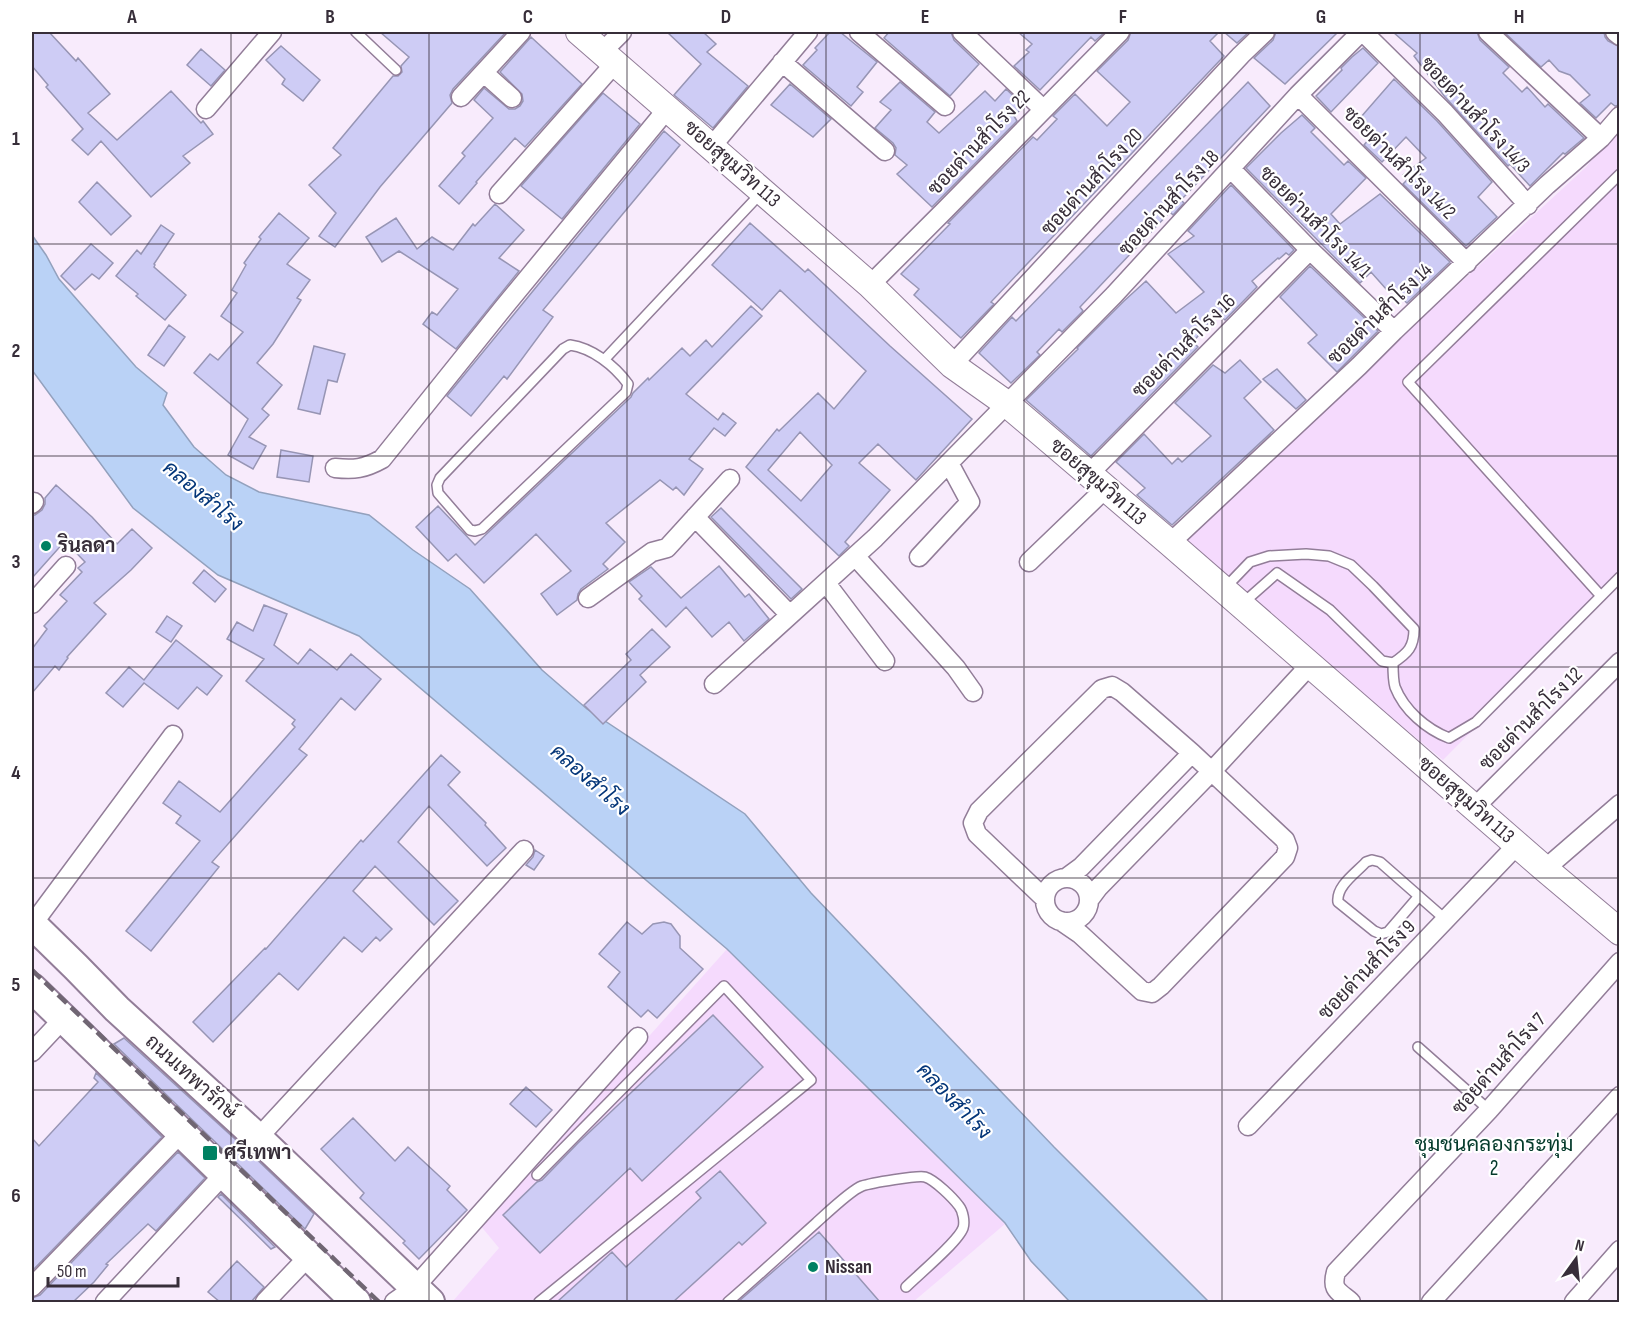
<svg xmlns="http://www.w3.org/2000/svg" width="1651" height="1334" font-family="'Sofia Sans Condensed',Sarabun,sans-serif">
  <rect width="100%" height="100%" fill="#f8ebfc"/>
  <path fill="#f5dafd" d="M1619 127V583L1443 760 1321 659 1185 540 1289 441 1586 167Z
    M727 949 1005 1224 913 1302H454L453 1301 499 1248 480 1225Z"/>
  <path fill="#bad2f6" stroke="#93a1bd" stroke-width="1.5" d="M32 235 46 255 59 279 136 367 167 393 163 405 194 447 226 475 259 492 369 515 413 550 470 589 542 670 587 709 745 814 811 893 1054 1147 1209 1302H1070L1031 1261 1005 1223 727 949 359 636 218 575 133 508 32 370Z"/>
  <path fill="#ceccf5" stroke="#9795b4" stroke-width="1.5" fill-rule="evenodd" d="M32 32H49L76 61 78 58 110 94 88 113 117 140 171 91 201 123 203 121 213 134 183 156 190 163 151 197 101 141 88 155 72 140 83 129 46 87 48 85 32 66Z
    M380 32H506L453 89 450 95 452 103 380 187 335 247 319 236 336 213 309 185 341 155 333 148 393 76H398L402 72 401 66 409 57Z
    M667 32H703L716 44 707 52 748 86 713 128 674 95 701 64Z
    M830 32H840L877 62 857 87 863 92 851 106 803 65 817 50 815 48Z
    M889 32H951L954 40 979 64 950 96 884 38Z
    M1018 32H1105L1095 41 1091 37 1040 90 1014 66 1029 52 1026 50 1032 44Z
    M1131 32H1219L1210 41 1224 56 991 302 994 304 961 338 914 295 919 289 901 274 950 224 948 223 1033 137 1037 140 1057 119 1053 116 1075 94 1107 126 1130 102 1097 71 1128 40Z
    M1224 32H1249L1237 43Z
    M1276 32H1338L1285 84 1254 58 1273 40Z
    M1393 32H1477L1480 40 1509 67 1503 73 1522 92 1527 87 1545 107 1548 104 1584 138 1565 154 1563 153 1530 186 1510 164 1508 166 1445 97 1414 56 1417 53Z
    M1504 32H1604L1605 37 1608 41 1620 47V105L1615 106 1611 103 1596 118 1580 103 1590 95 1570 75 1559 71 1549 60 1541 67Z
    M531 37 582 84 525 147 515 138 476 182 477 183 459 204 439 186 465 156 462 153 493 118 474 100 484 88 509 109H515L520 106 523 101 522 94 500 72Z
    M281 46 320 80 303 101 282 84 285 79 266 60Z
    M1363 48 1378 63 1331 112 1316 96 1342 70 1341 68 1352 57Z
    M201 49 225 70 211 86 187 65Z
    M1394 79 1437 121 1492 182 1478 197 1497 217 1466 246 1403 184 1407 180 1403 175 1426 158 1406 137 1382 162 1364 145 1369 139 1354 125Z
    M900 82 935 112 927 122 939 133 985 91 995 101 1006 89 1024 106 1014 116 1017 121 932 207 897 174 907 165 895 155 896 148 893 143 875 128 891 110 880 102Z
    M1248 82 1270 106 1181 200 1184 203 1173 215 1170 212 1080 307 1083 311 1062 332 1059 329 1037 352 1040 355 1011 383 979 353 1012 317 1016 321Z
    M790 84 831 119 813 137 771 105Z
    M603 93 640 124 562 219 521 186Z
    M1302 115 1315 128 1311 132 1344 165 1348 161 1366 178 1331 214 1340 224 1380 194 1450 262 1407 303 1389 287 1387 290 1371 272 1360 283 1246 168 1281 133Z
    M664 131 680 145 543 310 553 317 507 379 504 376 471 416 447 396Z
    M97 182 131 216 111 235 79 202Z
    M1231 185 1294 250 1289 255 1286 253 1279 259 1278 258 1252 281 1257 287 1225 320 1217 313 1193 342 1198 347 1091 456 1026 400 1078 349 1077 348 1124 301 1146 281 1176 313 1204 292 1168 254 1194 236 1188 231Z
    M495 204 524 230 499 258 519 271 456 349 423 324 432 312 437 315 458 289 399 251 382 262 366 237 396 218 417 249 432 237 453 250 473 224 475 226Z
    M279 213 309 238 287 264 310 280 297 298 301 300 273 344 257 363 282 385 262 409 269 415 249 437 266 446 253 469 228 455 248 419 194 373 210 354 218 360 243 332 221 316 237 293 232 290 246 265 244 263 261 239 259 237Z
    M750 223 805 272 808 269 890 346 972 419 916 480 878 444 859 463 890 490 845 542 849 546 839 556 746 467 777 429 779 431 818 393 834 409 866 371 780 290 762 310 712 265ZM800 432 832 465 801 501 768 470Z
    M161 225 174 234 154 264 155 265 154 267 186 295 165 320 136 296 138 294 116 276 137 250 141 254Z
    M91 244 113 263 99 279 92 274 75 290 61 276Z
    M1310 266 1378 331 1337 372 1308 343 1317 335 1280 297Z
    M751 306 762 316 686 394 718 420 723 413 736 423 725 436 714 428 689 459 703 469 684 495 676 487 673 490 660 480 606 523 625 542 603 564 608 569 581 589 578 594 577 600 557 615 541 594 571 571 536 534 484 583 456 554 448 561 416 527 438 506 475 545 631 397 633 393 648 378 649 380 682 348 690 356 706 340 712 347Z
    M169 325 185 337 164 366 148 355Z
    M314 346 345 354 337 382 328 380 320 414 298 409Z
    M1240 360 1261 382 1244 398 1274 430 1172 525 1137 495 1145 488 1116 462 1144 434 1172 464 1178 458 1182 462 1211 436 1175 403 1213 365 1225 373Z
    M1277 369 1306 400 1296 409 1263 379Z
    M281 450 313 456 309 482 277 477Z
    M56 485 92 517 117 544 132 529 152 548 131 570 94 603 106 614 67 657 68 658 59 670 55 666 32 693V649L47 629 44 626 67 601 60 595 82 572 78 568 85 562 65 541 32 578V515H35L42 510 45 504V498Z
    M721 508 802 589 791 599 711 517Z
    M719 566 745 597 749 594 769 619 744 641 729 622 712 637 686 607 666 627 639 599 642 596 629 582 651 567 681 598Z
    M204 570 226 589 215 602 193 583Z
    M264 605 287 614 274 645 298 664 310 649 337 670 351 654 381 679 355 710 341 698 299 749 307 755 212 862 219 867 151 951 126 931 200 841 176 823 181 816 163 803 179 781 220 812 295 727 292 724 295 720 246 681 264 659 227 639 237 622 253 631Z
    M167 616 182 626 171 642 156 632Z
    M652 629 670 647 640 675 646 682 603 724 584 705 631 660 626 654Z
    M176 640 222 676 207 695 197 687 178 709 144 683 123 707 106 693 129 667 144 680Z
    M441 755 460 772 448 785 486 823 485 825 506 848 487 866 429 806 398 842 458 901 434 925 375 866 353 891 392 929 380 941 376 937 362 952 344 937 298 990 279 973 213 1042 193 1022 265 948 266 949 361 840 363 842Z
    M535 850 544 856 534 870 526 865 533 857Z
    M627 922 642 934 653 924 664 922 671 924 680 936V948L703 969 657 1018 648 1010 641 1017 608 987 620 972 599 954Z
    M713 1015 763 1067 642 1181 630 1168 540 1253 503 1215 537 1182 542 1180 578 1143Z
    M124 1038 247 1150 314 1214 305 1229 114 1044Z
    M96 1073 162 1137 32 1271V1138L39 1146 98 1082 94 1078Z
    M526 1087 552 1110 536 1127 510 1104Z
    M353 1118 395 1161 408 1147 450 1186 447 1190 467 1210 419 1259 403 1243 405 1241 360 1198 364 1193 321 1149Z
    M178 1152 205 1178 156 1231 148 1224 106 1264 108 1265 94 1282 73 1302H32V1298L40 1295Z
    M720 1171 766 1223 742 1245 739 1242 673 1302H557L612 1252 626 1267 701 1198 696 1192Z
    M221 1194 275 1247 271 1249 218 1197Z
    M819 1232 880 1302H738L777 1268Z
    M237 1261 264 1287 251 1302H220L208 1292Z"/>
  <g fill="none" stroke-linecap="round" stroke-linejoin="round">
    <g stroke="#927d98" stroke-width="12">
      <path id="service" d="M356 32 396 70
        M570 345C592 348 614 365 628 384L626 392 482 529 475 531 470 530 438 493 437 485 440 478 563 349Z
        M604 360 761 193
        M1225 588 1250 562 1269 556 1306 554 1329 556 1351 565 1373 586 1414 629C1414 647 1408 653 1393 663L1382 661 1330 610 1277 573 1242 604
        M1601 596 1408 382 1620 174
        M1393 663C1393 671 1393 680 1395 687 1404 710 1426 729 1449 738L1476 722 1620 577
        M1419 896 1388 932 1381 934 1374 931 1338 902C1336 886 1356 873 1366 862L1372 860 1380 862 1446 920
        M1418 1047 1489 1110
        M537 1175 724 986 811 1080 539 1302
        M728 1302C758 1276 787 1249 816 1223 826 1214 851 1190 862 1186 871 1183 918 1175 925 1177 935 1180 953 1198 959 1206 963 1211 965 1222 963 1228 958 1242 918 1275 906 1287"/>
    </g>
    <g stroke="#927d98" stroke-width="21">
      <path id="minor" d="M859 32 945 106
        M962 32 1043 109
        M1363 32 1445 113 1528 205
        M1488 32 1601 138
        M1615 32 1620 36
        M603 51 622 32
        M782 62 885 151
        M484 73 512 98
        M1298 95 1467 263
        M461 97 521 32
        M206 109 272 32
        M712 146 808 32
        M1231 169 1310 250 1394 331
        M499 194 616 62
        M870 285 945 210 1120 32
        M952 365 1241 55 1265 32
        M335 468C354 470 364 469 382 459L504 307 668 108
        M1089 474 1310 250
        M32 504 34 502
        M695 517 790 615
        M1170 543 1359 366 1394 331 1547 185 1601 138 1620 116
        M855 556 956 668 973 692
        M919 557 970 502 949 463
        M1029 562 1106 488
        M826 583 885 661
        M588 598 652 552 667 548 730 479
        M32 604 66 566
        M714 684 875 538 1114 295 1298 95 1361 32
        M1475 807 1620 662
        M1545 869 1620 804
        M1066 878 1081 867 1192 753
        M1045 900a22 22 0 1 1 44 0a22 22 0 1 1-44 0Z
        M1045 899 977 834 973 823 979 811 1102 689 1112 686 1122 692 1192 753 1285 840 1288 848 1285 857 1161 986 1152 993 1142 991 1080 934 1061 921
        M1089 900 1098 888 1212 771 1310 665
        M32 925 173 735
        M32 1052 63 1019
        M1248 1126 1518 844
        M258 1138 524 850
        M32 1287 181 1133
        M105 1302 223 1175
        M265 1302 308 1257
        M394 1302 414 1288 638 1037
        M1351 1302C1338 1291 1331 1290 1336 1272L1489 1110 1620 962
        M1431 1302 1620 1096
        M1574 1302 1620 1250"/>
    </g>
    <g stroke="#927d98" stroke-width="28">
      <path id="secondary" d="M579 32 870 285 952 365 1007 404 1170 543 1545 869 1620 932"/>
    </g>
    <g stroke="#927d98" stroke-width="32">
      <path id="primary" d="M32 924 76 967 117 1009 258 1138 430 1302
        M32 988 356 1302"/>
    </g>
    <use href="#service" stroke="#fff" stroke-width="9"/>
    <use href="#minor" stroke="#fff" stroke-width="18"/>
    <use href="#secondary" stroke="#fff" stroke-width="26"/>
    <use href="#primary" stroke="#fff" stroke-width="28"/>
    <path stroke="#706673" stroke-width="4.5" stroke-dasharray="12 6" stroke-linecap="butt" d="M32 970 379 1302"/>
  </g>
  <path fill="none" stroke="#372e39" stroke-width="1.5" stroke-opacity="0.55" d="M231 32V1302M429 32V1302M627 32V1302M826 32V1302M1024 32V1302M1222 32V1302M1420 32V1302M32 244H1620M32 456H1620M32 667H1620M32 878H1620M32 1090H1620"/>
  <g fill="#008162" stroke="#fff" stroke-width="2">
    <circle cx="46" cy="546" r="6"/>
    <rect x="202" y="1145" width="16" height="16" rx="3"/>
    <circle cx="813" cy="1267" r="6"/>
  </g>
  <g text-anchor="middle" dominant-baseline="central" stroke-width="4.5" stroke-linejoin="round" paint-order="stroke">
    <g font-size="20" fill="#372e39" stroke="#fff">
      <text transform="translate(1475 115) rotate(47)">ซอยด่านสำโรง 14/3</text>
      <text transform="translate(979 143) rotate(-46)">ซอยด่านสำโรง 22</text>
      <text transform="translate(1399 163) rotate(45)">ซอยด่านสำโรง 14/2</text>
      <text transform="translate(732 164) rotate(41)">ซอยสุขุมวิท 113</text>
      <text transform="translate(1092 182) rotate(-47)">ซอยด่านสำโรง 20</text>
      <text transform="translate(1169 203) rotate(-47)">ซอยด่านสำโรง 18</text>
      <text transform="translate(1315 222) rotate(45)">ซอยด่านสำโรง 14/1</text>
      <text transform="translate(1380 314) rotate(-44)">ซอยด่านสำโรง 14</text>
      <text transform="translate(1184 346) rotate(-45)">ซอยด่านสำโรง 16</text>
      <text transform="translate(1098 482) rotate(41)">ซอยสุขุมวิท 113</text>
      <text transform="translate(1531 719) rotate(-45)">ซอยด่านสำโรง 12</text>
      <text transform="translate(1466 800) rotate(41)">ซอยสุขุมวิท 113</text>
      <text transform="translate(1367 970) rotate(-46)">ซอยด่านสำโรง 9</text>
      <text transform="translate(1499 1064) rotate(-48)">ซอยด่านสำโรง 7</text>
      <text transform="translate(191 1077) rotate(42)">ถนนเทพารักษ์</text>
    </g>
    <g font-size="20" font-weight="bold" fill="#372e39" stroke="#fff" text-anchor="start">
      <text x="58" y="546">รินลดา</text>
      <text x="224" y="1153">ศรีเทพา</text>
      <text x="825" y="1267">Nissan</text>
    </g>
    <g font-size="21" font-style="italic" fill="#043679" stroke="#fff">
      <text transform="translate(203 496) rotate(40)">คลองสำโรง</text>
      <text transform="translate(590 780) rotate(41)">คลองสำโรง</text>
      <text transform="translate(954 1101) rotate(46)">คลองสำโรง</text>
    </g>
    <g font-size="21" fill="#043a2b" stroke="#fff">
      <text x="1494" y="1144">ชุมชนคลองกระทุ่ม<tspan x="1494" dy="24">2</tspan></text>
    </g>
  </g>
  <rect width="1651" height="1334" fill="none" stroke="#ffffff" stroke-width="66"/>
  <g transform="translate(1576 1259) rotate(15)" stroke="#ffffff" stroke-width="4.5" paint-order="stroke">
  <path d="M0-4.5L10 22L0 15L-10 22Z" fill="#372e39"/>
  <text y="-9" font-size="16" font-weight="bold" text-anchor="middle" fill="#372e39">N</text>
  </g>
  <path d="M48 1277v9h130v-9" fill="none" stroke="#372e39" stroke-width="3"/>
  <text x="57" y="1277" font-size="18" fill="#372e39" stroke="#ffffff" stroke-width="4.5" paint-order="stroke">50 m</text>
  <rect x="33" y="33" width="1585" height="1268" fill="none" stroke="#372e39" stroke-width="2"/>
  <g font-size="20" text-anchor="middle" font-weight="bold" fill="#372e39">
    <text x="132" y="23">A</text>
    <text x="330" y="23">B</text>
    <text x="528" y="23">C</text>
    <text x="726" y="23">D</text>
    <text x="925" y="23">E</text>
    <text x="1123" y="23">F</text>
    <text x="1321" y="23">G</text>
    <text x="1519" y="23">H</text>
    <text x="16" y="145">1</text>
    <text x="16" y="357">2</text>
    <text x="16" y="568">3</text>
    <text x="16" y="779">4</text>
    <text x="16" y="991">5</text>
    <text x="16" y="1202">6</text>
  </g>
</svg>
